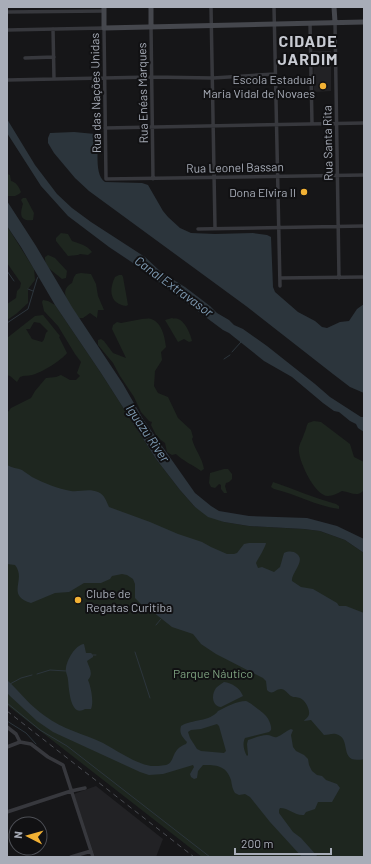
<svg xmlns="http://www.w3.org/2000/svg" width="371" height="864" font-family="Barlow,sans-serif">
  <rect width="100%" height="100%" fill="#161618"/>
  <path fill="#222225" d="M313 51H331V91L314 92Z
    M96 786 163 839 156 857H95L74 794Z"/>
  <path fill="#1e261f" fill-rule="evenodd" d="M7 174 10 175 11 181C16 182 19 187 21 192L19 194 15 196H7Z
    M23 198H26L34 213 33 220C19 222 20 213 23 204L21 200Z
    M7 226 34 269 35 280 28 289V303L16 314 7 320V304L16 298 17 291 20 288 21 283 7 263Z
    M61 233 68 234 72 241C80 244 87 245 92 252L88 255 80 254 78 255 68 256 56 241V238Z
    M48 255 55 258 67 271 66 278 62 279C55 272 44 268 45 257Z
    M81 273 91 274 96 284 98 296 104 310H98L97 318 90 313 83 318H79C72 308 56 292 72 283L74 277 76 274Z
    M119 275H122L123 277 128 305 126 306C109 304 109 289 115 277Z
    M43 300 48 301 55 305 101 373 156 459 180 490 195 507 224 522 249 526 304 529 320 531 345 540 364 553V857H202L7 705V413L11 408 31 398 35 391 46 378 56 377 61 375 70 380H76L80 376 77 373 81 362 75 354 58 326 44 311 42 302Z
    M43 315 60 336 59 337 67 353C62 360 41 373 32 375 28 376 24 375 20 377L17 382 10 376 7 375V338L35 316ZM34 322 40 323 48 331C44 333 46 339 42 342L32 339 26 329H30Z
    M172 318C173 319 177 318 178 319 185 321 191 335 192 341L189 342 184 339 178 342 165 320Z
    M142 319C145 319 148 318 151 319 162 322 165 338 166 347L161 352 162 360 155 371 154 386 158 393 168 397 178 418 191 430 193 437 192 439C195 450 202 457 204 469L201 471C193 465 183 461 176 454L172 455 167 452 165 443 157 437 151 425 152 422 149 421 141 412 134 397 120 376 113 363 98 345V340L101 339 104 341 113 353 126 358 112 329 113 325 117 322 121 323Z
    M314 421 321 422 350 444 354 457 364 462V490C357 498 351 492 342 491 338 493 333 496 328 496 315 496 300 463 299 452 298 445 302 441 304 434 306 430 306 427 308 423Z
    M224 469H228L232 474V479L229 482 226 483 225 486 227 493H224L221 489V485L219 484 215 488 211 487 209 483 210 473Z
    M273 482C294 489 314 498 336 504L339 506V509C316 506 296 494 274 489L271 487Z"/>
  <path fill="#2c353c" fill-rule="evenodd" d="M7 119 35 165 57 194 72 208 91 222 145 257 161 272 185 287 210 306 217 313 229 320 234 325 243 329 267 346 315 384 330 397 361 417H364V432L358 428 356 424 350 421 339 412 334 411 323 403 292 377 264 361 229 333 223 330 133 263 109 247 68 216 41 186 7 133Z
    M74 132 95 134 97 139C99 152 94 174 105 182L142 183 148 185 163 211 168 217 180 228 191 233 215 234 253 233 267 235 271 237 273 287 275 292 298 312 315 321 322 327 327 328 340 322 349 321 357 309 364 304V393L350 387 333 374 246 306 89 191 75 178 54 153 48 143V138L50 133Z
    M7 201 36 246 72 307 123 384 143 419 195 493 211 506 219 511 249 516 307 518 337 526 364 539V553L345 540 320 531 304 529 249 526 224 522 208 517 195 507 180 490 156 459 101 373 55 305 21 247 7 226Z
    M7 465C12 468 17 468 22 470 25 472 29 475 32 477 44 483 58 489 71 491 80 492 89 488 98 492 105 495 106 501 109 507L150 522 178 534 202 542 211 547 227 554H234L237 553 244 544 249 543H266C266 546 258 559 256 563L258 568 262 567 274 572 280 567 284 553C289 551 293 551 297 554 306 561 291 573 292 581L301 587 313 589 337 603 339 606H346L364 613V759C337 765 353 738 336 734 332 733 328 735 324 735L311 720 304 721C305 719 309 717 309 714 310 709 305 700 300 698 297 697 294 698 291 696 288 694 285 689 281 689 275 689 273 696 267 690L266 681 263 678 216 654 201 644 193 634 172 627 153 612 145 608 135 598V584L133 579 127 575 122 574 112 576 110 579 101 583H84L69 592 55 593 31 603C5 595 27 580 15 565L7 564Z
    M84 644 86 653H91L93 655V657L87 661C89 668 94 673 88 680 91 687 94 702 91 709H85C70 718 69 688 68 680 68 676 65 672 66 668 67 660 75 645 84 644Z
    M7 680C20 692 30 706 45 716 62 729 84 734 103 743 118 751 134 763 151 766 155 766 161 766 166 765 176 762 170 750 186 744L187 742C182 737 179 733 181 726 192 719 210 722 218 711 226 707 237 701 246 701 248 701 264 713 266 716 269 719 272 727 271 730L269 732 245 738C242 744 244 751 247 756L248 755 247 744 248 740C254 738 261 735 267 735 271 735 273 738 277 737 282 735 286 731 291 729L293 730 291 735 293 747 296 751 304 755 308 759 309 765 312 771 317 775 322 776 326 780 337 784 340 788 332 802H318L315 809 306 812 304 815C295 816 289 808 280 808L279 810V813L293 832 301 838 318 857H302L270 822 250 797 245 794 239 795 235 793C232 788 232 785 231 780 226 765 216 765 203 765L198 771 197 778 194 779 191 777 190 774 194 767 193 765 163 774 149 775 140 772 53 732 37 721 10 696 7 693ZM217 724 219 726 226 751 224 753 201 751 197 749 190 738 188 732 191 730 201 729Z
    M224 682C232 683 240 688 243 696L221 707C212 706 211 695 216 688 218 686 221 684 224 682Z"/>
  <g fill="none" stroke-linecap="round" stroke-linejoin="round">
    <path stroke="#2c353c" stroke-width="1" d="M7 271 14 281
      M28 289 33 291
      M7 323 28 309 37 279 38 277
      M232 352 241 342
      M224 359 230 355
      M156 625 161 619
      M135 652 150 698
      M93 655H96
      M37 674 50 670 66 671
      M10 684 21 678 32 675
      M7 703 40 730 67 746 210 857
      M7 721 26 733 36 744"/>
    <path stroke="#37383d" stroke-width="3.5" d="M211 7 215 228
      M274 7 280 286
      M7 12 104 11
      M335 22 339 278
      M310 23 312 124
      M151 26 153 179
      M53 29 54 79
      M7 30 104 28 106 179 364 175
      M25 58 54 57
      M7 80 152 77 213 78 275 74
      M105 128 364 123
      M198 229 364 226
      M280 278 364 277
      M7 727 16 734 20 742 31 744 48 757 63 765 93 857
      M7 747 20 742
      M7 812 71 791 85 788
      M71 857 91 851"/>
    <path stroke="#45474d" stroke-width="5" d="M104 7V28L364 22
      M151 7V26
      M334 7 335 22"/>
    <path stroke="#4a4c52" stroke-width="1" stroke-dasharray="5 4" stroke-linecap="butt" d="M7 711 194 857"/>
  </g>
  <g fill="#f2b134" stroke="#111113" stroke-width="1.5">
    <circle cx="323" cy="86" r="4"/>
    <circle cx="304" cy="192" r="4"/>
    <circle cx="78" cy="600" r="4"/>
  </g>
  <g text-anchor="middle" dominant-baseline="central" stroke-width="4" stroke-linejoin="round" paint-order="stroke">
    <g font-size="12" fill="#a8adb8" stroke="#111113" text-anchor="end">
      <text x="315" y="79">Escola Estadual<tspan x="315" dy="14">Maria Vidal de Novaes</tspan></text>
      <text x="296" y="192">Dona Elvira II</text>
      <text x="86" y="593" text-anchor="start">Clube de<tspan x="86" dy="14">Regatas Curitiba</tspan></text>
    </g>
    <g font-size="12" fill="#a8adb8" stroke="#111113">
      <text transform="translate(95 93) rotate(-91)">Rua das Nações Unidas</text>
      <text transform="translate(142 93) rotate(-91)">Rua Enéas Marques</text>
      <text transform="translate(327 143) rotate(-91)">Rua Santa Rita</text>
      <text transform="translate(235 167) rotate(-1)">Rua Leonel Bassan</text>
    </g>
    <g font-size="12" fill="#7fa381" stroke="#111113">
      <text x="213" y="673">Parque Náutico</text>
    </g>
    <g font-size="13" font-style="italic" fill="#7f9bb3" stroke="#111113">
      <text transform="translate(174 286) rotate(36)">Canal Extravasor</text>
      <text transform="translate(148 433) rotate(56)">Iguazu River</text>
    </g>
    <g font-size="16" font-weight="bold" letter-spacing="1" fill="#c9ccd4" stroke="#111113">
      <text x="308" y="40">CIDADE<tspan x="308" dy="18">JARDIM</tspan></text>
    </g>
  </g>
  <rect width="371" height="864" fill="none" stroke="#a8adb8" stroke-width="16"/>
  <g transform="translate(28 836) rotate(276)"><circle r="19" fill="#111113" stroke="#4d4f55"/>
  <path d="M0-3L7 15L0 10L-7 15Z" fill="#f2b134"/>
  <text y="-6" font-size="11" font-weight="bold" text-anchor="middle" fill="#a8adb8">N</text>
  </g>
  <path d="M235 848v6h96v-6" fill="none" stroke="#a8adb8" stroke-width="2"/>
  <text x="241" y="848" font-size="12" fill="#a8adb8" stroke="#111113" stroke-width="3" paint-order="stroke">200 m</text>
</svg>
